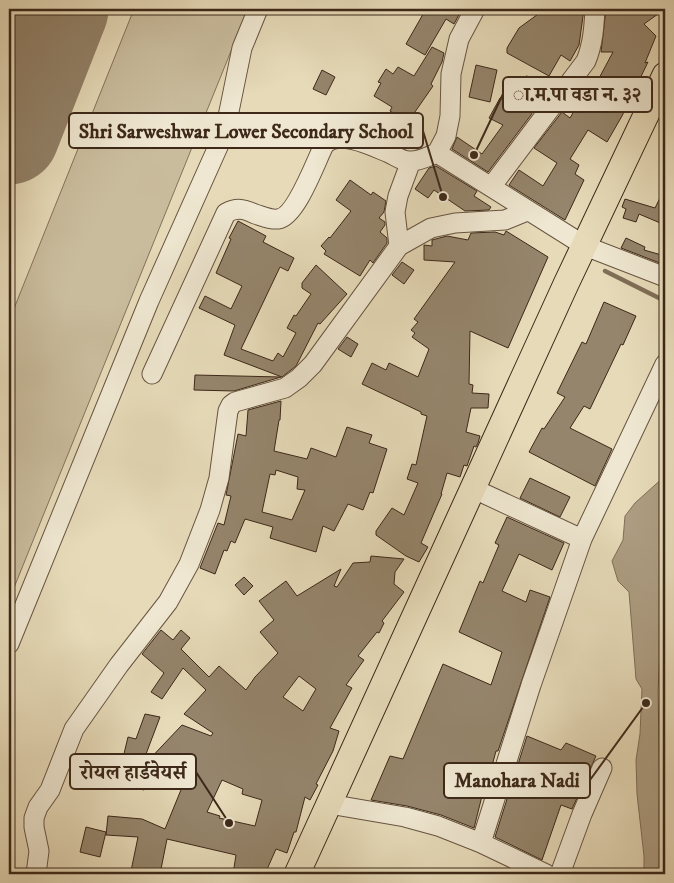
<svg xmlns="http://www.w3.org/2000/svg" width="674" height="883" font-family="'IM FELL DW Pica','Noto Serif Devanagari',serif">
  <rect width="100%" height="100%" fill="#e6dab8"/>
  <filter id="stains"><feTurbulence type="fractalNoise" baseFrequency=".004" numOctaves="4"/><feColorMatrix values="0 0 0 0 .2 0 0 0 0 .09 0 0 0 0 .02 0 0 0 .5 -.17"/></filter>
  <radialGradient id="worn" r=".72"><stop offset=".6" stop-color="#630" stop-opacity="0"/><stop offset="1" stop-color="#630" stop-opacity=".3"/></radialGradient>
  <path fill="#c9bc9d" stroke="#83725b" d="M134 9H248L9 600V321Z"/>
  <path fill="#ad9d82" stroke="#806e58" d="M665 476V553L658 691 660 796 665 874H644V856L637 794 636 760 640 734 642 689 636 679 629 592 618 581 612 561 623 540 625 516 635 503Z"/>
  <g fill="none" stroke-linecap="round" stroke-linejoin="round">
    <path stroke="#806e58" stroke-width="4.5" d="M605 271 665 301"/>
    <path stroke="#928168" stroke-width="40" d="M9 27 32 9"/>
    <path stroke="#928168" stroke-width="101" d="M9 134 58 9"/>
  </g>
  <path fill="#95856c" stroke="#3d2819" fill-rule="evenodd" d="M426 9H462L454 24 446 19 425 55 406 44Z
    M545 9H584L579 45 570 61 561 55 549 76 507 53V48L519 28Z
    M606 9H665L644 24 656 36 645 63 648 62 622 116 607 142 588 130 570 159 579 165 575 174 584 180 565 220 509 185 519 170 543 186 557 163 534 148 562 112 570 118 584 94 589 97 613 52H601Z
    M432 47 444 53 442 62 431 84 433 86 408 122 390 111 392 107 374 96 381 83 378 82 386 69 393 74 398 67 414 76Z
    M476 65 497 70 490 102 469 97Z
    M322 70 335 77 326 95 313 89Z
    M526 76 549 81 531 115 488 172 452 149 457 137 482 154 503 125 489 118 500 98 511 104Z
    M436 166 477 191 474 196 491 207 489 210 465 211 434 190 428 198 415 189 429 168Z
    M350 180 371 195 373 192 386 201 384 212 379 218 385 222V225L380 232 387 238V243L373 263 370 260 360 276 324 254 326 251 321 246 329 237 330 238 351 211 336 200Z
    M665 188V225L639 214 636 222 623 218 626 209 622 207 625 199 655 208Z
    M238 221 266 236 263 242 294 258 288 271 280 267 241 349 273 361 278 353 283 357 296 333 287 328 294 315 296 316 311 294 302 288V283L316 265 347 294 320 324 318 323 296 366 282 377 224 355 235 325 199 308 205 296 231 309 242 286 216 273 231 239 229 238Z
    M506 231 548 257 508 348 470 331 469 384 473 385 472 393 489 394 488 408H471L466 432 480 436 478 443 476 447 474 446 467 466 464 465 460 477 447 473 441 494H442L421 543 428 547 419 562 406 556 376 535V531L392 508 404 515 418 483 407 479 412 464 416 465 427 416 421 414V412L362 384 372 363 386 370 389 363 418 377 429 349 412 337 415 333 411 330 418 322 414 319 455 262 424 260V245L432 246V240L447 236 468 240 471 233 495 232 504 235Z
    M626 238 645 247 644 250 665 256V265L621 248Z
    M402 262 414 270 404 284 392 275Z
    M604 302 636 316 623 345 621 344 590 409 584 406 570 428 612 449 595 486 529 452 542 428 544 429 565 397 557 393 582 342 586 344Z
    M347 337 358 344 351 357 338 349Z
    M195 375 281 377 234 391 194 390Z
    M281 401 280 420H279L274 451 307 459 311 448 336 457 347 427 372 435 369 443 387 449 373 493 370 492 363 510 348 504 334 531 323 526 316 552 270 538 273 527 245 519 235 543 231 541 227 551 224 550 215 574 200 568 218 523 224 525 231 496 226 495 238 434 246 436 248 410ZM276 470 298 477 297 489 305 490 292 520 262 512 270 474 275 475Z
    M530 478 570 497 560 517 520 498Z
    M507 517 564 543 552 570 519 554 502 591 526 602 530 590 550 597 498 751H496L486 788H484L474 828 441 815 407 806 371 800 390 756 403 759 443 664 491 685 502 652 459 632 480 581 483 583 499 545 495 543Z
    M371 556 404 559 395 572 394 584 404 592 382 621 384 623 379 633 377 632 358 656 364 660 346 685 352 688 330 728 339 731 333 751 316 784 318 785 310 800 305 797 296 832H294L287 853 276 849 265 874H233L236 855 167 839 160 874H144L131 871 138 837 106 835 108 816 142 819 165 829 185 780 149 770 144 790 125 785 182 725 211 736 213 733 184 714 206 690 183 668 162 699 151 692 164 673 142 654 161 630 173 640 181 630 190 638 181 649 209 677 219 666 246 690 255 677 278 653 260 632 274 620 259 601 286 581 297 596 341 569 334 586 337 587 353 563 370 562ZM299 676 316 689 303 711 283 697ZM222 780 243 789 242 794 262 800 255 826 219 818 220 816 207 812Z
    M244 577 253 586 244 595 235 585Z
    M145 714 160 717 143 762 123 758 128 737 136 739Z
    M527 736 561 750 566 743 596 756 572 809 561 805 542 860 495 837Z
    M86 827 106 832 100 857 80 852Z"/>
  <g fill="none" stroke-linecap="round" stroke-linejoin="round">
    <g stroke="#675441" stroke-width="21">
      <path id="minor" d="M475 9 459 39 451 74 450 116 446 136 437 153 585 246 665 277
        M491 187 586 61C593 44 594 27 595 9
        M399 246 395 212 398 196 411 161
        M152 374 226 213C237 207 244 209 255 214 262 216 270 220 278 219 296 217 316 161 324 145 339 129 372 146 389 153 396 156 403 162 411 161 420 161 429 156 437 153
        M474 489 582 539
        M9 644 149 301 225 131 242 48 258 9
        M329 804 405 817 438 826 481 843 546 874
        M481 843 531 685 582 539 665 364
        M36 874 39 851 34 827V818L38 807 50 790 74 729 119 665 168 602 189 564 210 510 219 478 228 411 231 405 235 402 285 388 299 378 313 364 399 246 431 228 455 223 505 220 527 211
        M560 874 582 814 602 768"/>
    </g>
    <g stroke="#3d2819" stroke-width="27">
      <path id="major" d="M297 874 566 284 665 75"/>
    </g>
    <use href="#minor" stroke="#efe7d1" stroke-width="19"/>
    <use href="#major" stroke="#e6dab8" stroke-width="25"/>
  </g>
  <path fill="none" stroke="#3d2819" stroke-width="2" d="M474 155L503 94M443 197L423 131M229 823L196 772M646 703L590 780"/>
  <g fill="#3d2819" stroke="#efe7d1" stroke-width="2">
    <circle cx="474" cy="155" r="5"/>
    <circle cx="443" cy="197" r="5"/>
    <circle cx="229" cy="823" r="5"/>
    <circle cx="646" cy="703" r="5"/>
  </g>
  <g fill="#efe7d1" stroke="#3d2819" stroke-width="2">
    <rect x="503" y="77" width="149" height="35" rx="5"/>
    <rect x="69" y="113" width="354" height="35" rx="5"/>
    <rect x="70" y="754" width="126" height="35" rx="5"/>
    <rect x="444" y="763" width="146" height="35" rx="5"/>
  </g>
  <g font-size="20" text-anchor="middle" font-weight="bold" fill="#3d2819">
    <text x="577" y="101">ा.म.पा वडा न. ३२</text>
    <text x="246" y="138">Shri Sarweshwar Lower Secondary School</text>
    <text x="133" y="779">रोयल हार्डवेयर्स</text>
    <text x="517" y="787">Manohara Nadi</text>
  </g>
  <rect width="674" height="883" fill="none" stroke="#e6dab8" stroke-width="30"/>
  <rect x="10" y="10" width="654" height="863" fill="none" stroke="#3d2819" stroke-width="2.5"/>
  <rect x="15" y="15" width="644" height="853" fill="none" stroke="#3d2819"/>
  <rect width="100%" height="100%" filter="url(#stains)"/>
  <rect width="100%" height="100%" fill="url(#worn)"/>
</svg>
